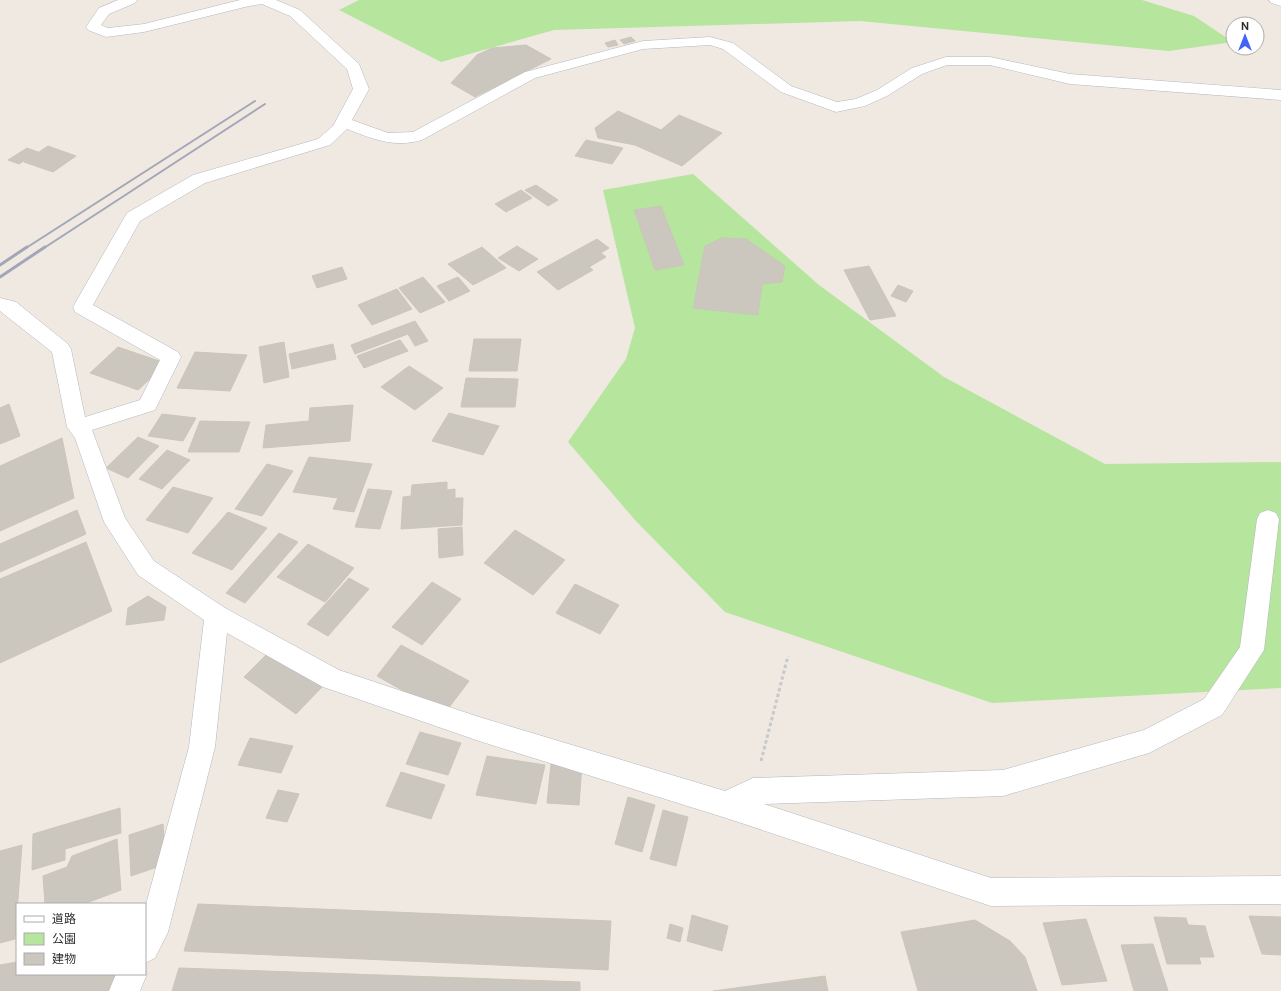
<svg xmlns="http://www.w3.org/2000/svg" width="1281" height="991" font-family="'DM Sans','Noto Sans JP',sans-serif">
  <rect width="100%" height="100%" fill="#efe9e1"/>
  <path fill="#b6e59e" d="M359 0H1142L1194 16 1233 42 1169 51 860 21 554 30 441 62 339 10Z
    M693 174 819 285 944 377 1105 464 1281 462V688L992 703 725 612 635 520 568 442 626 359 635 328 603 190Z"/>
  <path fill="#cbc7bf" stroke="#cbc5ba" d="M631 37 635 41 624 44 620 40Z
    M615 40 618 45 608 47 605 43Z
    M526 45 551 59 475 97 451 83 477 55 492 48Z
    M618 111 661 130 679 115 722 133 682 166 635 145 598 138 595 128Z
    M586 140 623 148 612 164 575 156Z
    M48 146 76 156 53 172 24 162Z
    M27 148 38 152 19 164 8 160Z
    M536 185 558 200 548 206 525 190Z
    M521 190 532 198 506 212 495 204Z
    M661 206 684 265 655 270 634 210Z
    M722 238 746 239 785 266 782 282 762 284 758 315 693 308 705 246Z
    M597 239 609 248 601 253 606 257 589 267 593 270 558 290 537 272Z
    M517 246 538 259 519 271 498 258Z
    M482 247 506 268 473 285 448 264Z
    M869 266 896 316 870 320 844 270Z
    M342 267 347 279 317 288 312 276Z
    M423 277 445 302 420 313 399 288Z
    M458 277 470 291 449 301 437 286Z
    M898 285 913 291 906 302 891 296Z
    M397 289 412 309 372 325 358 305Z
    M415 321 428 341 415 346 408 334 355 354 351 345Z
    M474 339H521L517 371H469Z
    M400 340 408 351 364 368 357 356Z
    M284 342 289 377 264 383 259 347Z
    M333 344 336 359 292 369 289 354Z
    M118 347 162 362 153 376 138 390 90 373Z
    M195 352 247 355 230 391 177 388Z
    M409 366 443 388 415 410 381 387Z
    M466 378 518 379 515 407H461Z
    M9 404 20 436 0 444V408Z
    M353 405 350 441 263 448 266 425 309 421 310 408Z
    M449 413 499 426 483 455 432 441Z
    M162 414 196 418 183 441 148 436Z
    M200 421 250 422 239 452H188Z
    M138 437 159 446 128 478 106 468Z
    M62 438 74 498 0 531V466Z
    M167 450 190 460 162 489 139 479Z
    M309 457 372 464 354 512 333 509 338 498 293 492Z
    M267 464 293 471 262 516 235 509Z
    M447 482V490L455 489V498H463L462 525 401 529 403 497 411 496 412 485Z
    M173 487 213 498 188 533 146 520Z
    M368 489 392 491 380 529 355 527Z
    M77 510 86 534 0 572V544Z
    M228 512 267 528 232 570 192 553Z
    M462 527 463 555 439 558 438 529Z
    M515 530 565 560 533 595 484 563Z
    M279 533 298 542 245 603 226 593Z
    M86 542 112 611 0 663V579Z
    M308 544 354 568 325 602 277 577Z
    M349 578 369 589 328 636 307 624Z
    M432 582 461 599 422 645 392 627Z
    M575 584 619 605 600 634 556 613Z
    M148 596 166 607 164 620 126 625 128 608Z
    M401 645 469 681 444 714 377 676Z
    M271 650 323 686 296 714 244 677Z
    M420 732 461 743 448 775 406 764Z
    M250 738 293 746 281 773 238 765Z
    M487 756 545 765 536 804 476 795Z
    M551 764 582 765 579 805 547 803Z
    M401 772 445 785 431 819 386 806Z
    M278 790 299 794 287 822 266 818Z
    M628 797 655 805 642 852 615 844Z
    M120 808 121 833 65 849V860L32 870 33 834Z
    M663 810 688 817 676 866 650 859Z
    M163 824 166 864 131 876 129 835Z
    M117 839 121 890 84 904H45L43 876 67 867 72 856Z
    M22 845 15 939 0 943V851Z
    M198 904 611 921 608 970 184 951Z
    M692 915 728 926 722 951 687 941Z
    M1249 916 1281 917V955L1262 954Z
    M1154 917 1186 918 1188 925 1205 926 1214 957H1199L1201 964H1167Z
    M1086 919 1107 981 1062 985 1043 923Z
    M975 920 1010 941 1025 957 1037 991H918L901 932Z
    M670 924 683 928 680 942 667 938Z
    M1153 944 1168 991H1134L1121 945Z
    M17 962V974H124L115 991H0V965Z
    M179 968 580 982V991H172Z
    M825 976 828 991H713Z"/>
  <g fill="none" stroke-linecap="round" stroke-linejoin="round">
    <g stroke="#b4b7c1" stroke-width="1">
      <path id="street" d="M118 0H137L135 3 109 14 101 25 108 28 144 24 240 0H276L300 10 359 64 369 89 352 120 388 133 413 132 525 72 643 41 710 37 733 43 791 86 837 102 856 99 877 90 912 68 946 57H990L1070 74 1281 90V100L1070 84 990 65H947L922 74 887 96 865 106 836 112 781 92 723 49 710 45 643 49 535 78 422 140C393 148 373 139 347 129L330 145 205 183 140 221 93 305 178 352 181 357 155 410 92 430 125 518 154 561 225 608 339 670 479 717 725 791 753 778 1003 770 1144 730 1204 699 1240 647 1257 519 1260 513 1268 510 1276 513 1279 519 1264 650 1222 715 1149 753 1003 796 764 804 991 878 1281 876V904L991 906 726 818 479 741 332 690 323 687 227 633 215 747 168 932 155 958 145 963V908L189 747 204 620 138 575 104 522 75 438 67 427 52 352 0 311V298L16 302 68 344 71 349 85 417 140 400 160 360 75 312 73 307 127 213 193 175 318 139 333 126 353 89 347 69 290 16 262 4 249 6 144 32 106 37 88 30 86 27 99 8Z
        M1269 0H1281V6L1271 3Z
        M145 969 147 974 140 991H109L116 974H145Z"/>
    </g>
    <path stroke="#c9c9c9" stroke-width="3" stroke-dasharray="3.5 2.5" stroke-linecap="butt" d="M761 761 788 656"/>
    <use href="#street" fill="#fff" fill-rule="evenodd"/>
    <path stroke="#a3a6b8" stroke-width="2" d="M26 248 255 101
      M44 248 265 104"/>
    <path stroke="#a3a6b8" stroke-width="3" d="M0 265 27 247
      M0 277 45 247"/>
  </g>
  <rect x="16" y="903" width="130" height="72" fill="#ffffff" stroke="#ababab"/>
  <rect x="24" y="916" width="20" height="6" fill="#ffffff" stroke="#ababab"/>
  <text x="52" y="923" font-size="12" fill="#2e2e2e">道路</text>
  <rect x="24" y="933" width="20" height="12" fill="#b6e59e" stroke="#ababab"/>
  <text x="52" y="943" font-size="12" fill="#2e2e2e">公園</text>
  <rect x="24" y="953" width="20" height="12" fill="#cbc7bf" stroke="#ababab"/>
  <text x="52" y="963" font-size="12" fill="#2e2e2e">建物</text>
  <g transform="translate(1245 36)"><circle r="19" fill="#ffffff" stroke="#ababab"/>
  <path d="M0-3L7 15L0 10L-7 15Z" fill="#4264fb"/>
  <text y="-6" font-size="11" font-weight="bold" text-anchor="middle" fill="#2e2e2e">N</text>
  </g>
</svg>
